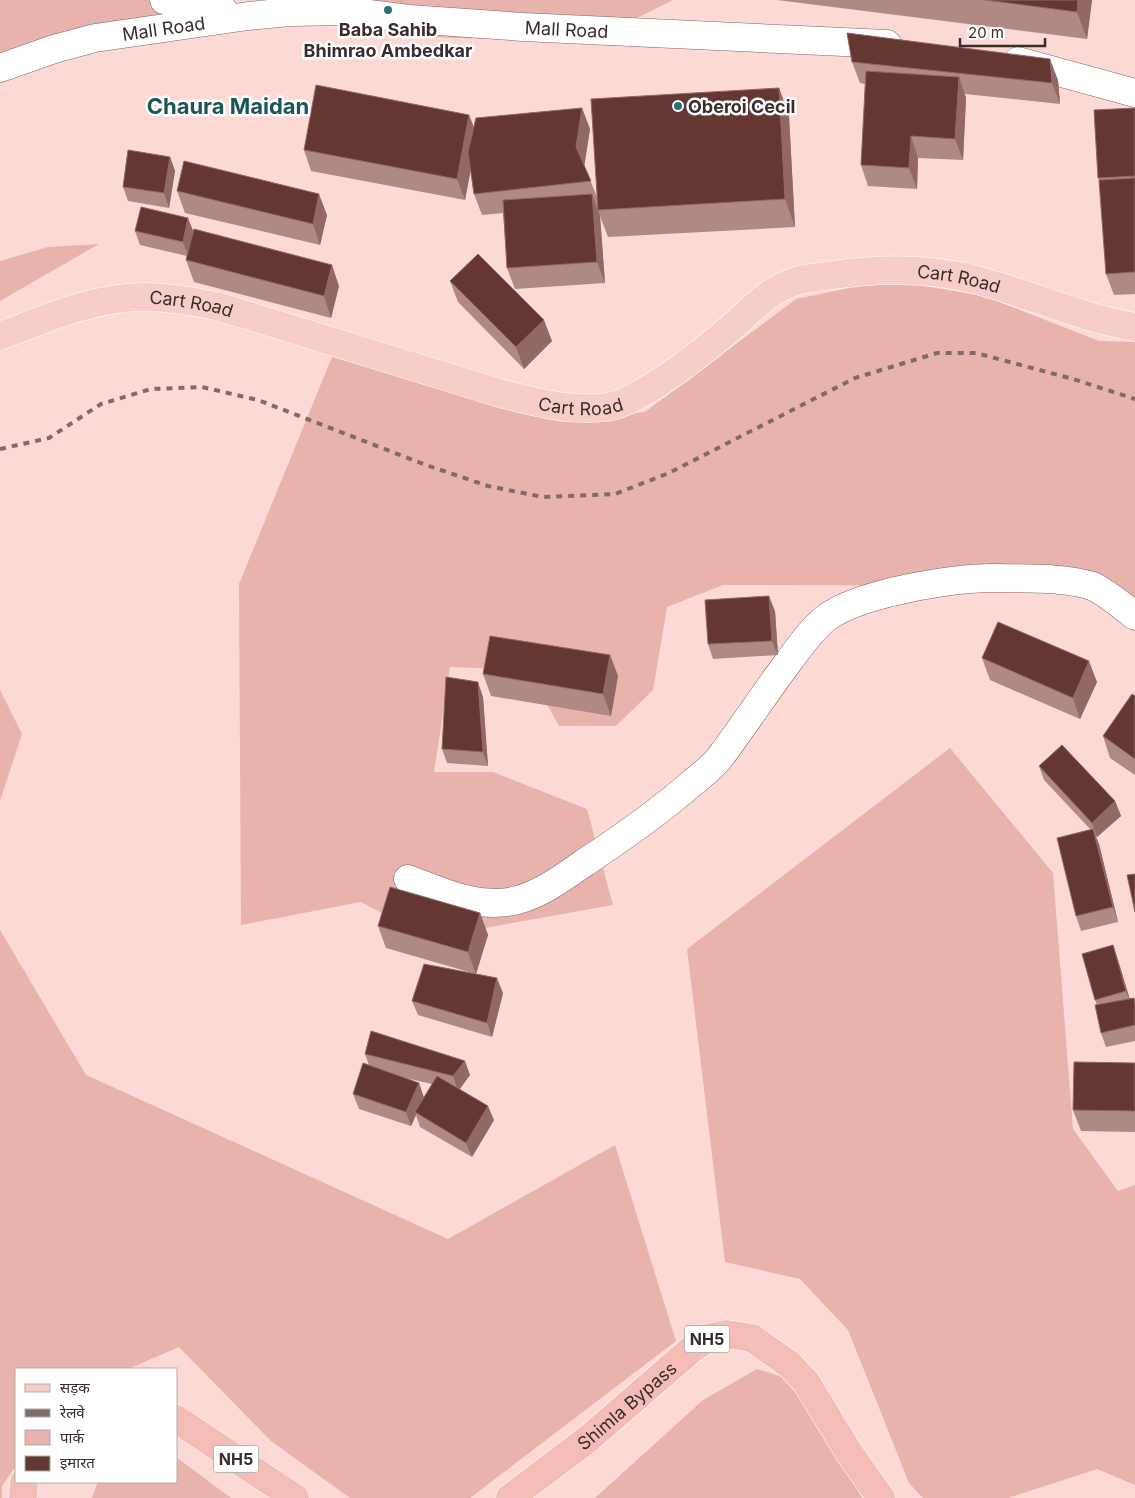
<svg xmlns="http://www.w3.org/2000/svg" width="1135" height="1498" font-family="Inter,'Noto Sans Devanagari',sans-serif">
  <rect width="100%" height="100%" fill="#fcd9d5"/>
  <path fill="#e8b3ad" d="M0 0H175L124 41 0 71Z
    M350 0H673L589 42 429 37Z
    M99 244 0 301V261L48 247Z
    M888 280 984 296 1099 341 1135 342V598L1053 586 723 585 667 607 653 690 616 726H559L528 670 450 667 434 772H493L587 809 613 905 429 938 361 902 241 925 239 584 332 357 562 422 645 412 796 299Z
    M0 690 22 734 0 801Z
    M950 748 1053 873 1073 1129 1118 1191 1135 1185V1485L1097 1469 1008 1498H923L909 1483 848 1330 800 1279 725 1262 687 949Z
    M0 930 86 1075 448 1239 615 1145 676 1341 470 1498H350L271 1441 179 1347 128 1369H16V1466L2 1486V1498H0Z
    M757 1369 799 1382 838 1452 862 1498H595L703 1400Z
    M176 1457 231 1498H92L98 1482H176Z"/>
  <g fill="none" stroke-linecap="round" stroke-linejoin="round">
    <g stroke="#826360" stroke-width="29">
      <g id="minor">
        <path d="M164 0 224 11"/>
        <path d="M1018 61 1135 93"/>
        <path id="s1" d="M0 68 54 49 95 38 248 16 290 12 346 11 409 19 523 27 887 44"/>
        <path d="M408 879C440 891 472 907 508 902 536 898 561 879 584 863 622 838 658 813 692 783 702 775 714 766 721 756 744 725 766 692 789 661 800 646 811 630 826 618 859 593 956 577 997 578 1028 579 1062 577 1092 586 1103 590 1125 608 1135 616"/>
      </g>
    </g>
    <g stroke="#fff" stroke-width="29">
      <g id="primary">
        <path id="s2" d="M0 336C48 318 96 296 148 297 171 297 194 302 217 306L499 393C534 402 570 412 607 407 618 406 629 400 638 395 673 376 703 352 733 326 752 309 771 288 797 281 806 278 817 277 826 276 877 268 930 267 980 281 1032 295 1081 318 1135 327"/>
      </g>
    </g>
    <g stroke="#fff" stroke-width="29">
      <g id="trunk">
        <path d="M176 1419 295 1498"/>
        <path d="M23 1498 24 1482"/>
        <path id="s3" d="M510 1498 588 1439 692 1349 708 1338 727 1334 752 1338 790 1365 806 1382 850 1454 881 1498"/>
      </g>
    </g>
    <use href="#minor" stroke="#fff" stroke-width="28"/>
    <use href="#primary" stroke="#f7cdc8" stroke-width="28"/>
    <use href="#trunk" stroke="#f4bcb6" stroke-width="28"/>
    <path stroke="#816b69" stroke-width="4" stroke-dasharray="6 6" stroke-linecap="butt" d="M0 449 49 438 101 404 151 389 202 387 258 400 426 465 488 486 543 497 615 494 669 473 855 378 937 353H976L1073 379 1135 399"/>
  </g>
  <path fill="#b08884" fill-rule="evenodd" d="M777 0H1092L1087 39Z
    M852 62 1058 80 1060 104 965 94 966 98 963 160 918 158 917 189 868 186 861 165 865 84 860 83Z
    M779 88 789 116 795 227 608 237 600 216 605 283 515 289 507 268 503 213 482 215 474 194 471 169 465 200 311 171 304 150 469 115 474 128 582 108 590 129 584 165 597 197Z
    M1135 108V294L1114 295 1106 274 1100 182 1098 178Z
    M170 157 175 171 169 208 128 201 123 187Z
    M177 191 327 215 320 245 185 213Z
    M135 231 193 232 339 286 331 318 194 282 186 260 187 256 140 245Z
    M450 281 552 341 524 369 458 302Z
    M775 611 778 655 713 659 708 644Z
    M610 655 618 676 611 716 491 696 483 674Z
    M982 658 1097 682 1080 719 990 680Z
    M1135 696V775L1110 758 1103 736Z
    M483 697 488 766 447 763 442 749Z
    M1039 766 1115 801 1121 816 1097 837 1095 835 1099 844 1118 922 1081 931 1076 916 1091 830 1044 780Z
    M480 913 488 935 476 974 386 948 378 926Z
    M1113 945 1118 960 1129 998H1134L1135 1001V1041L1106 1047 1101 1033 1097 1005 1095 1000Z
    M503 993 492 1037 418 1015 412 1001Z
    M365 1054 470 1075 460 1089 494 1120 472 1157 420 1127 416 1115 411 1126 359 1109 353 1094 369 1065ZM401 1077 432 1084 424 1098 419 1083Z
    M1135 1063V1132L1081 1131 1073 1110Z"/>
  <path fill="#926864" d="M1078 0H1092L1087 39 1077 12Z
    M1050 59 1058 80 1060 104 1052 83Z
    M959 77 966 98 963 160 955 139Z
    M779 88 789 116 795 227 785 199Z
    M582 108 590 129 584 168 576 147Z
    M469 115 477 136 465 200 457 179Z
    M911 136 918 158 917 189 909 168Z
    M170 157 175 171 169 208 164 193Z
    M319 194 327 215 320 245 313 224Z
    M592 194 600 216 605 283 597 262Z
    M188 218 194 233 188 256 183 242Z
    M332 265 339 286 331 318 324 296Z
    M544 320 552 341 524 369 516 347Z
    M769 596 775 611 778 655 772 641Z
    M610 655 618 676 611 716 603 694Z
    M1089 661 1097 682 1080 719 1073 698Z
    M478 682 483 697 488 766 483 752Z
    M1115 801 1121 816 1097 837 1092 823Z
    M1093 829 1099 844 1118 922 1113 907Z
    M480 913 488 935 476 974 468 952Z
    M1113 945 1118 960 1132 1006 1126 991Z
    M497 978 503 993 492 1037 487 1023Z
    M465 1061 470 1075 458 1091 453 1076Z
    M419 1083 424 1098 415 1112 416 1115 411 1126 406 1112Z
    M488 1106 494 1120 472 1157 466 1143Z"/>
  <path fill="#643733" stroke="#926864" d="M985 0H1078L1077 12Z
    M847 33 1050 59 1052 83 852 62Z
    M866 71 959 77 955 139 911 136 909 168 861 165Z
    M316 85 469 115 457 179 304 150Z
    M779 88 785 199 598 210 591 99Z
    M582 108 576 147 591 181 474 194 468 152 476 118Z
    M1135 108V176L1098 178 1094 110Z
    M128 150 170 157 164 193 123 187Z
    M184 161 319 194 313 224 177 191Z
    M1135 178V272L1106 274 1099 180Z
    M592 194 597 262 507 268 503 200Z
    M141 207 188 218 183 242 135 231Z
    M194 229 332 265 324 296 186 260Z
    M478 254 544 320 516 347 450 281Z
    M769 596 772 641 708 644 705 600Z
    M998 622 1089 661 1073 698 982 658Z
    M490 636 610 655 603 694 483 674Z
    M446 677 478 682 483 752 442 749Z
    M1132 694 1135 696V759L1103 736Z
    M1062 745 1115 801 1092 823 1039 766Z
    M1093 829 1113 907 1076 916 1057 838Z
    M1135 874V912L1127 875Z
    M390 887 480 913 468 952 378 926Z
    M1113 945 1126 991 1095 1000 1082 954Z
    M424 964 497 978 487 1023 412 1001Z
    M1134 998 1135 1005V1025L1101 1033 1095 1005Z
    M371 1031 465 1061 453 1076 365 1054Z
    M1074 1062 1135 1063V1111L1073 1110Z
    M363 1063 419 1083 406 1112 353 1094Z
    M437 1076 488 1106 466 1143 415 1112Z"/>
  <g fill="#287271" stroke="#fff" stroke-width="2">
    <circle cx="388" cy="10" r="5"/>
    <circle cx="678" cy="106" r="5"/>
  </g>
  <g text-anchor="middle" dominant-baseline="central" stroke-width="5" stroke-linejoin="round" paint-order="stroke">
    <g fill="#fff" stroke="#756b6b" stroke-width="1">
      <rect x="684.5" y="1325.5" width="45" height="27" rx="4"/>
      <rect x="213.5" y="1445.5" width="45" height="27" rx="4"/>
    </g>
    <g font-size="16" font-weight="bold" fill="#3a2c2b">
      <text x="707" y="1339">NH5</text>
      <text x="236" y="1459">NH5</text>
    </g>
    <g font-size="18" fill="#3a2c2b" stroke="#fff">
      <text stroke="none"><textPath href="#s1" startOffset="169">Mall Road</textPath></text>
      <text stroke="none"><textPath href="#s1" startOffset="574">Mall Road</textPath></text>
      <text stroke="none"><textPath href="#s2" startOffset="1022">Cart Road</textPath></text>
      <text stroke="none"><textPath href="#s2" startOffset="198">Cart Road</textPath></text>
      <text stroke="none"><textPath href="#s2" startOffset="602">Cart Road</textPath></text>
      <text stroke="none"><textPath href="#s3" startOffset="149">Shimla Bypass</textPath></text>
    </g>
    <g font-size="18" font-weight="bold" fill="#3a2c2b" stroke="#fff">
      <text x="388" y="29">Baba Sahib<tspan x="388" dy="21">Bhimrao Ambedkar</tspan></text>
      <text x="688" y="106" text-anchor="start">Oberoi Cecil</text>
    </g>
    <g font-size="22" font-weight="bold" fill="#1a5655" stroke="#fff">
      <text x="228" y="106">Chaura Maidan</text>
    </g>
  </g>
  <rect x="15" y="1368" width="162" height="115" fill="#ffffff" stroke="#b0abaa"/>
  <rect x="25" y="1384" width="25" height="8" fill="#f7cdc8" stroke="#b0abaa"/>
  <text x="60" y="1393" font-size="15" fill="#3a2c2b">सड़क</text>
  <rect x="25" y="1409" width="25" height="8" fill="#816b69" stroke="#b0abaa"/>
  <text x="60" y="1418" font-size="15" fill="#3a2c2b">रेलवे</text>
  <rect x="25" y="1430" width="25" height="15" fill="#e8b3ad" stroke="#b0abaa"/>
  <text x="60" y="1443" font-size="15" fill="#3a2c2b">पार्क</text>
  <rect x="25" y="1456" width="25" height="15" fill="#643733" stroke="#b0abaa"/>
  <text x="60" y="1468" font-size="15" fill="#3a2c2b">इमारत</text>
  <path d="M960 38v8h85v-8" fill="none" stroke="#3a2c2b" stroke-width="2.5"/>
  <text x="968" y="38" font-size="15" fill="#3a2c2b" stroke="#ffffff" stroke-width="4" paint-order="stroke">20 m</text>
</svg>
